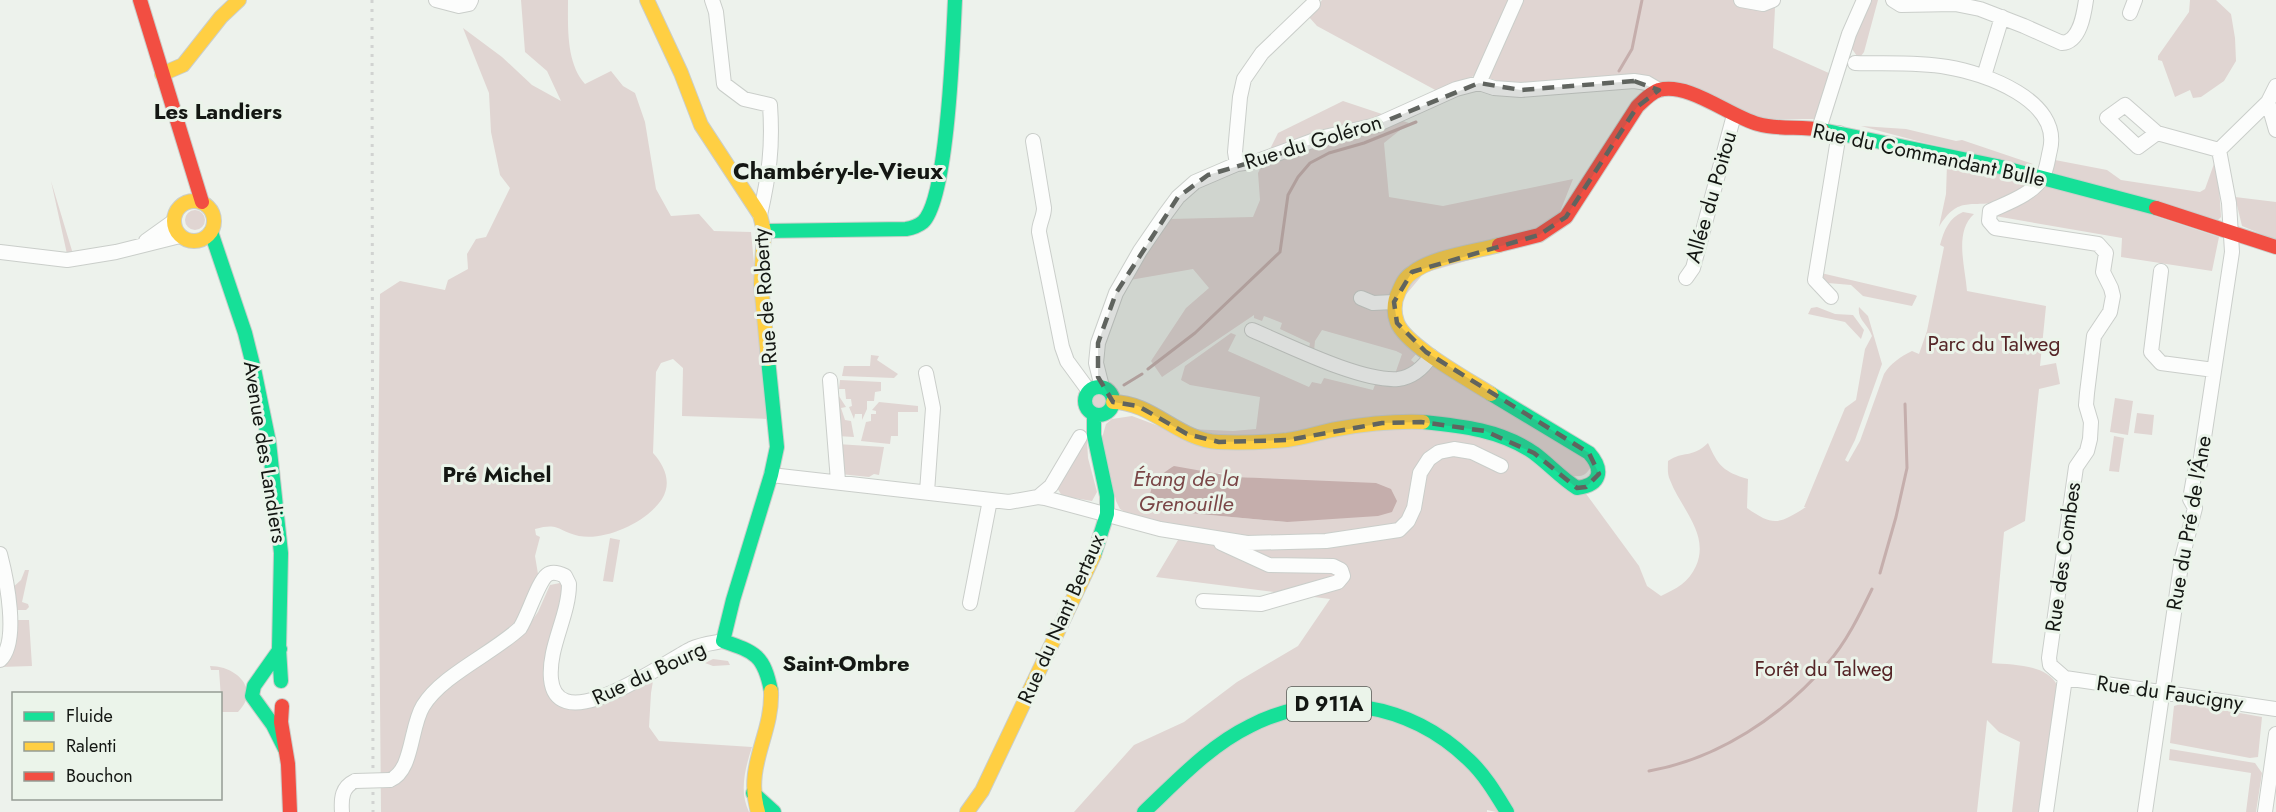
<svg xmlns="http://www.w3.org/2000/svg" width="2276" height="812" font-family="Jost,sans-serif">
  <rect width="100%" height="100%" fill="#edf2ec"/>
  <path fill="#e0d5d2" fill-rule="evenodd" d="M521 0H568C568 27 566 63 585 84L611 71 623 86 635 93 645 122 656 189 671 216 699 214 714 231 751 232 769 419 682 416 683 368 673 359 661 363 656 372 653 453C665 466 672 483 662 499 647 522 606 541 579 536 558 531 559 522 535 529L536 535 540 537 535 556 538 574 530 594 522 635 538 612 550 585 560 583 564 588 546 667 547 688 575 705 655 669 651 693 649 727 659 741 752 747C745 769 739 791 749 812H381L378 478 380 294 400 281 445 290 448 280 468 269 467 254 476 239 486 237 510 188 500 175 491 132 489 93 463 28 502 57 532 85 561 101 547 71 525 52Z
    M1322 0H1770L1768 6 1775 8 1773 48 1831 74 1815 119H1761L1675 82 1514 85 1476 75 1439 92 1317 26 1309 17Z
    M1868 0H1878L1864 52 1861 56H1857L1852 49V45Z
    M2190 0H2216L2231 14 2235 38 2236 61 2224 81 2201 97 2193 98 2190 90 2175 97 2162 61 2158 60V56L2189 12Z
    M1343 101 1409 123 1384 143 1389 197 1443 206 1573 179 1550 237 1424 273 1388 316 1417 353 1411 360 1417 365 1395 374 1402 354 1396 351 1322 330 1315 341 1314 351 1309 348 1310 343 1280 329 1282 323 1264 316 1262 321 1254 318V315L1162 377 1151 361 1186 308 1209 288 1193 269 1130 280 1169 219 1253 217 1260 200 1258 173 1278 133Z
    M1861 126 1906 129 1956 141 1962 140 2033 164 2029 166 1921 142Z
    M2055 160 2107 170 2121 180 2200 192 2205 189 2214 164 2219 186 2221 217 2218 220 2054 173 2051 169Z
    M1947 164 2014 176 2025 182 2026 185C2019 190 2011 199 2002 201 1971 209 1959 194 1939 227L1946 194Z
    M51 181 73 254H67Z
    M2040 184 2097 197 2219 237 2212 271 2121 257 2122 238 1995 216Z
    M2235 197 2276 202V240L2242 226Z
    M185 220a10 10 0 1 1 20 0a10 10 0 1 1-20 0Z
    M1963 212 1974 214C1954 232 1965 266 1967 291L2046 306 2040 366 2056 363 2060 384 2039 389 2025 521 2004 532 1992 663C2013 665 2047 664 2057 685L2040 812H2012L2020 742 1999 732 1987 720 1977 812H1496L1487 810V812H1074L1134 745 1184 722 1237 682 1298 646 1330 599 1156 577 1184 530 1130 515 1120 509 1116 501 1102 438 1106 424 1112 419 1132 416 1164 428 1232 437 1189 429 1233 431 1256 429 1260 397 1190 385 1181 380 1185 366 1231 333 1236 335 1228 351 1309 387 1312 382 1321 384 1324 378 1373 390 1376 382C1399 381 1417 383 1435 365L1584 458 1591 466C1587 475 1582 477 1573 476L1639 566 1647 586 1661 596C1676 589 1689 582 1696 566 1710 534 1681 509 1670 480 1667 474 1668 467 1668 461 1684 450 1691 459 1708 443 1718 466 1724 472 1748 479L1747 508C1774 527 1779 524 1806 507H1804L1845 408 1856 400 1865 349 1872 336C1868 324 1857 320 1859 307L1868 316 1882 364 1855 440 1845 460 1848 462 1860 441 1884 374C1891 363 1900 357 1912 351L1919 354 1927 331 1944 247 1940 245C1944 230 1949 218 1963 212ZM1219 473 1236 477 1305 481 1287 522 1156 510Z
    M1821 273 1915 295 1917 296 1912 306 1863 296 1851 285 1828 283 1821 277Z
    M1817 307 1835 314 1853 315 1864 330 1861 339 1845 322 1808 314 1811 308Z
    M871 355 879 356 877 360 898 374 894 378 842 376 844 366H870Z
    M840 380 881 382V391L875 392 874 401H867V409L862 420V414H855L854 419 849 407 852 406 851 399H846L845 389H839Z
    M837 393 846 407 841 408 845 420 851 421 854 437 837 436Z
    M1092 401a7 7 0 1 1 14 0a7 7 0 1 1-14 0Z
    M2115 398 2133 401 2128 435 2110 432Z
    M879 402 918 406V412H898V436H891L890 444 861 441 866 422 871 421V414H876V411L872 410Z
    M2137 413 2154 415 2152 435 2134 433Z
    M2114 436 2124 438 2119 472 2109 471Z
    M1087 440 1088 458 1097 492 1092 501 1062 496 1056 486Z
    M837 444 884 447 879 475 874 474 869 477 840 474Z
    M610 538 620 540 613 582 603 581Z
    M25 570H29L22 602 28 604 29 607 26 610H12L11 589 21 580Z
    M13 620H29L32 666 0 667Z
    M713 659 728 661 730 665 713 666 705 663Z
    M210 666C236 666 261 689 238 712H222L219 670H211Z
    M2184 703 2262 717 2258 757 2250 758 2170 743 2174 706Z
    M2170 749 2255 763 2262 773 2256 812H2246L2251 773 2169 760Z"/>
  <path fill="#c5aeac" d="M1174 466 1236 477 1376 483 1391 489 1397 501 1392 512 1378 516 1287 522 1156 510C1141 493 1158 475 1174 466Z"/>
  <g fill="none" stroke-linecap="round" stroke-linejoin="round">
    <path stroke="#c5aeac" stroke-width="3" d="M1619 71 1632 49 1642 0
      M1148 369 1195 333 1280 252 1288 195 1298 177 1310 163 1329 153 1364 143 1416 122
      M1124 385 1142 374
      M1880 573 1896 517 1907 468 1905 404
      M1649 771C1718 759 1782 716 1827 664 1846 643 1860 614 1872 589"/>
    <g stroke="#caceca" stroke-width="16">
      <path id="street" d="M436 0 459 6 469 4 471 0
        M712 0 716 12 724 84 744 99 770 105C773 147 769 175 760 215
        M1741 0 1763 4 1773 0
        M1893 0 1901 5 1955 4 1980 9 2024 26 2062 43C2080 42 2084 14 2086 0
        M2130 13 2135 0
        M1855 63C1885 64 1918 62 1947 67 1984 73 2062 100 2050 150 2048 158 2047 169 2043 176 2034 194 2007 203 1990 211L1989 221 1995 228 2098 244 2106 253 2103 272 2111 288 2113 296 2110 312 2094 336 2087 393 2086 405 2091 422 2090 439 2087 451 2076 467 2049 658 2050 665 2065 678 2046 812
        M1984 76 2002 17
        M1479 83 1516 0
        M2268 102 2276 130
        M1819 129 1849 34 1864 0
        M1033 141 1044 208C1044 217 1039 223 1039 232L1062 347 1067 361 1089 391
        M2219 150 2268 102 2276 86
        M1237 164 1235 152 1240 97 1244 79 1262 53 1313 4
        M146 241 174 221
        M0 252 67 260 116 252 180 236
        M2161 271 2151 352 2161 363 2214 370
        M1686 278 1693 268 1734 115
        M1831 297 1815 280 1839 133
        M1361 298 1373 303 1394 302
        M1252 330C1288 345 1361 382 1398 379 1413 377 1423 368 1431 356
        M926 373 933 408 927 492
        M830 380 838 481
        M1102 387 1096 363 1098 343 1116 293 1140 251 1164 216 1178 197 1195 182 1237 164 1258 161 1320 138 1376 125 1456 89 1479 83 1494 88 1521 90 1634 81 1647 83 1659 90
        M771 475 1009 502 1038 497 1045 498 1160 529 1247 543 1326 541 1399 530 1408 521 1414 508 1420 473 1429 459 1439 452 1454 449 1472 452 1501 466
        M1038 497 1051 486 1080 437
        M0 554C6 577 20 642 0 660
        M1203 601 1261 604 1338 582 1343 576 1341 570 1333 566 1269 565 1221 543
        M970 603 990 500
        M2065 678 2276 709
        M390 780C413 771 410 727 423 706 442 675 492 654 520 628 528 616 538 582 547 575 552 571 559 573 565 576L569 584C569 616 548 647 551 679 557 742 669 659 691 649 701 644 713 643 723 641
        M342 812C341 798 342 787 355 781
        M2145 812 2182 558 2195 508 2190 499 2195 471 2200 464 2232 252 2229 203 2219 150 2157 133 2125 105 2107 118 2138 147 2157 133
        M2265 812 2276 734"/>
    </g>
    <g stroke="#caceca" stroke-width="16">
      <path id="fast" d="M1822 130 1997 166 2156 208
        M764 231 906 229C912 228 918 226 923 222 948 198 953 40 955 0
        M211 232 245 333 254 369 269 442 281 553 279 649 281 681
        M768 359 777 447 771 475 733 600 723 641C755 652 764 655 771 691
        M1085 401a14 14 0 1 1 28 0a14 14 0 1 1-28 0Z
        M1423 422C1462 426 1501 430 1534 453 1549 464 1561 478 1577 488 1601 485 1604 470 1589 453L1491 394
        M1094 555 1107 514V496L1094 435V415
        M280 649 254 686 252 696 273 725 285 749
        M753 793 774 812
        M1144 812C1177 781 1209 746 1250 726 1324 688 1410 703 1469 760 1485 775 1496 794 1507 812"/>
    </g>
    <g stroke="#caceca" stroke-width="16">
      <path id="slow" d="M647 0 681 73 701 125 760 215 764 231 761 284 768 359
        M162 74 183 65 221 17 239 0
        M174 221a20 20 0 1 1 40 0a20 20 0 1 1-40 0Z
        M1491 394C1469 380 1405 345 1397 322 1393 311 1394 301 1399 291 1402 284 1405 277 1412 273 1431 257 1474 252 1499 245
        M1113 402C1152 402 1179 440 1218 442 1240 443 1265 442 1287 440 1304 438 1320 432 1337 429 1365 424 1395 421 1423 422
        M758 812C744 765 773 735 771 691
        M967 812 982 791 1094 555"/>
    </g>
    <g stroke="#caceca" stroke-width="16">
      <path id="jam" d="M140 0 202 202
        M2156 208 2276 247
        M1499 245 1539 235 1566 217 1637 107C1643 101 1650 93 1659 90 1689 82 1729 116 1758 124 1779 130 1800 126 1822 130
        M282 706 281 722 288 764 290 812"/>
    </g>
    <use href="#street" stroke="#fcfdfc" stroke-width="14"/>
    <use href="#fast" stroke="#16e098" stroke-width="14"/>
    <use href="#slow" stroke="#ffcf43" stroke-width="14"/>
    <use href="#jam" stroke="#f24e42" stroke-width="14"/>
    <path stroke="#d1d3d1" stroke-width="3" stroke-dasharray="3 6" stroke-linecap="butt" d="M372 0 373 812"/>
    <g stroke="#caceca" stroke-width="16" stroke-linecap="butt">
      <path id="street-bridge" d="M355 781 390 780"/>
    </g>
    <use href="#street-bridge" stroke="#fcfdfc" stroke-width="14"/>
  </g>
  <path fill="#60645f" fill-opacity="0.2" stroke="#60645f" stroke-width="4.5" stroke-dasharray="12 8" stroke-linejoin="round" d="M1634 81 1659 90 1637 107 1566 217 1539 235 1412 272 1394 302 1397 323 1426 352 1589 453 1599 474 1586 487 1577 488 1534 453 1485 431 1421 422 1382 423 1288 440 1219 442 1187 434 1138 406 1113 402 1098 377V343L1116 293 1178 197 1208 175 1376 125 1479 83 1521 90Z"/>
  <g text-anchor="middle" dominant-baseline="central" stroke-width="6" stroke-linejoin="round" paint-order="stroke">
    <rect fill="#ebf4ea" stroke="#545954" stroke-width="1.5" x="1287" y="687" width="84" height="34" rx="4.5"/>
    <g font-size="20" font-weight="bold" fill="#141713">
      <text x="1329" y="704">D 911A</text>
    </g>
    <g font-size="21" fill="#141713" stroke="#ebf4ea">
      <text transform="translate(1313 142) rotate(-17)">Rue du Goléron</text>
      <text transform="translate(1929 155) rotate(12)">Rue du Commandant Bulle</text>
      <text transform="translate(1711 197) rotate(-74)">Allée du Poitou</text>
      <text transform="translate(765 296) rotate(-94)">Rue de Roberty</text>
      <text transform="translate(265 452) rotate(81)">Avenue des Landiers</text>
      <text transform="translate(2189 523) rotate(-80)">Rue du Pré de l'Âne</text>
      <text transform="translate(2063 557) rotate(-82)">Rue des Combes</text>
      <text transform="translate(1061 619) rotate(-66)">Rue du Nant Bertaux</text>
      <text transform="translate(649 673) rotate(-25)">Rue du Bourg</text>
      <text transform="translate(2170 693) rotate(8)">Rue du Faucigny</text>
    </g>
    <g font-size="21" fill="#552527" stroke="#ebf4ea">
      <text x="1994" y="344">Parc du Talweg</text>
      <text x="1824" y="669">Forêt du Talweg</text>
    </g>
    <g font-size="22" font-weight="bold" fill="#141713" stroke="#ebf4ea">
      <text x="218" y="111">Les Landiers</text>
      <text x="497" y="474">Pré Michel</text>
      <text x="846" y="663">Saint-Ombre</text>
    </g>
    <g font-size="22" font-style="italic" fill="#7a4647" stroke="#ebf4ea">
      <text x="1186" y="478">Étang de la<tspan x="1186" dy="25">Grenouille</tspan></text>
    </g>
    <g font-size="24" font-weight="bold" fill="#141713" stroke="#ebf4ea">
      <text x="838" y="170">Chambéry-le-Vieux</text>
    </g>
  </g>
  <rect x="12" y="692" width="210" height="108" fill="#ebf4ea" stroke="#959c94" stroke-width="1.5"/>
  <rect x="24" y="712" width="30" height="9" fill="#16e098" stroke="#959c94" stroke-width="1.5"/>
  <text x="66" y="722" font-size="18" fill="#141713">Fluide</text>
  <rect x="24" y="742" width="30" height="9" fill="#ffcf43" stroke="#959c94" stroke-width="1.5"/>
  <text x="66" y="752" font-size="18" fill="#141713">Ralenti</text>
  <rect x="24" y="772" width="30" height="9" fill="#f24e42" stroke="#959c94" stroke-width="1.5"/>
  <text x="66" y="782" font-size="18" fill="#141713">Bouchon</text>
</svg>
